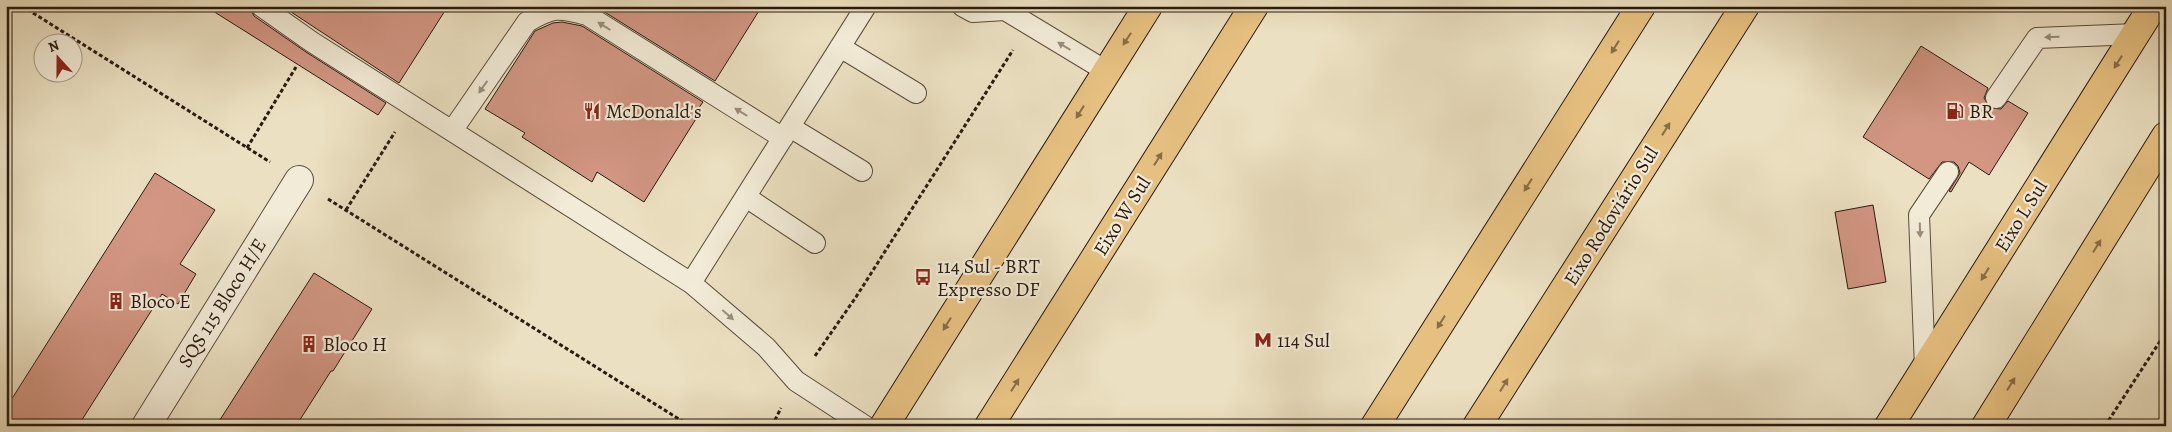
<svg xmlns="http://www.w3.org/2000/svg" width="2172" height="432" font-family="Alegreya,serif">
  <rect width="100%" height="100%" fill="#ebe0c1"/>
  <filter id="stains"><feTurbulence type="fractalNoise" baseFrequency=".004" numOctaves="4"/><feColorMatrix values="0 0 0 0 .2 0 0 0 0 .09 0 0 0 0 .02 0 0 0 .5 -.17"/></filter>
  <radialGradient id="worn" r=".72"><stop offset=".6" stop-color="#630" stop-opacity="0"/><stop offset="1" stop-color="#630" stop-opacity=".3"/></radialGradient>
  <path fill="#d29683" stroke="#291a0f" d="M205 6H249L254 16 306 52 386 103 378 115Z
    M282 6H448L399 83Z
    M595 6H762L715 81Z
    M562 22 582 26 703 102 696 112 699 114 644 202 597 172 592 182 522 137 525 133 485 109 535 31 553 23Z
    M1921 46 1988 88 1984 98 1990 108 2001 109 2008 101 2028 113 1989 175 1969 162 1951 192 1949 191 1960 173 1958 166 1954 162H1942L1929 179 1863 137Z
    M155 173 215 210 180 264 196 274 178 304 162 294 78 426H6V408Z
    M1873 205 1886 282 1848 289 1835 212Z
    M314 273 372 309 333 371H331L296 426H216Z"/>
  <g fill="none" stroke-linecap="round" stroke-linejoin="round">
    <g stroke="#5a4c3c" stroke-width="22">
      <path id="lane" d="M261 6 312 42 691 283 766 347 796 381 865 426
        M962 6 973 12 1005 10 1106 71
        M840 47 916 93
        M1996 98 2037 38 2136 34
        M790 127 862 171
        M452 131 527 22C553 7 558 7 587 15L783 138
        M746 197 815 243
        M691 283 866 6
        M1925 368 1919 215 1948 172"/>
    </g>
    <g stroke="#5a4c3c" stroke-width="30">
      <path id="street" d="M146 426 299 180"/>
    </g>
    <g stroke="#291a0f" stroke-width="30">
      <path id="primary" d="M884 426 1148 6
        M989 426 1254 6
        M1889 426 2153 6
        M1986 426 2166 136"/>
    </g>
    <g stroke="#291a0f" stroke-width="30">
      <path id="highway" d="M1375 426 1641 6
        M1477 426 1745 6"/>
    </g>
    <path stroke="#291a0f" stroke-width="3" stroke-dasharray="4 2.5" stroke-linecap="butt" d="M22 6 270 162
      M247 148 296 67
      M328 199 690 426
      M346 210 395 132
      M815 356 856 297 1013 50
      M772 426 781 408
      M2105 426 2166 332"/>
    <use href="#lane" stroke="#f2ebd7" stroke-width="20"/>
    <use href="#street" stroke="#f2ebd7" stroke-width="28"/>
    <use href="#primary" stroke="#e6c080" stroke-width="28"/>
    <use href="#highway" stroke="#e6c080" stroke-width="28"/>
  </g>
  <defs><path id="oneway-solid" d="M-6-.8H1V-3.2L6.5 0L1 3.2V.8H-6Z" transform="scale(1.25)"/></defs>
  <g fill="#988d7d">
    <use href="#oneway-solid" transform="translate(604 26) rotate(-148)"/>
    <use href="#oneway-solid" transform="translate(2052 37) rotate(178)"/>
    <use href="#oneway-solid" transform="translate(1064 46) rotate(-149)"/>
    <use href="#oneway-solid" transform="translate(483 87) rotate(125)"/>
    <use href="#oneway-solid" transform="translate(741 112) rotate(-148)"/>
    <use href="#oneway-solid" transform="translate(1920 230) rotate(88)"/>
    <use href="#oneway-solid" transform="translate(728 315) rotate(41)"/>
  </g>
  <g fill="#886d48">
    <use href="#oneway-solid" transform="translate(1127 39) rotate(123)"/>
    <use href="#oneway-solid" transform="translate(1615 47) rotate(122)"/>
    <use href="#oneway-solid" transform="translate(2118 62) rotate(122)"/>
    <use href="#oneway-solid" transform="translate(1080 112) rotate(122)"/>
    <use href="#oneway-solid" transform="translate(1666 129) rotate(-58)"/>
    <use href="#oneway-solid" transform="translate(1158 159) rotate(-58)"/>
    <use href="#oneway-solid" transform="translate(1528 185) rotate(122)"/>
    <use href="#oneway-solid" transform="translate(2097 246) rotate(-58)"/>
    <use href="#oneway-solid" transform="translate(1985 274) rotate(122)"/>
    <use href="#oneway-solid" transform="translate(1441 322) rotate(122)"/>
    <use href="#oneway-solid" transform="translate(947 324) rotate(122)"/>
    <use href="#oneway-solid" transform="translate(2011 384) rotate(-58)"/>
    <use href="#oneway-solid" transform="translate(1015 385) rotate(-58)"/>
    <use href="#oneway-solid" transform="translate(1504 385) rotate(-58)"/>
  </g>
  <defs>
    <g id="restaurant-bare" transform="scale(1.35)"><path d="M-5-6h1v4h1v-4h1v4h1v-4h1v5L-1.5 .5V6h-2V.5L-5-1ZM5-6V6H3V1.5H1.5Q1.5-4 5-6Z" fill="#8f2418" stroke="#f2ebd7" stroke-width="2.5" paint-order="stroke"/></g>
    <g id="fuel-bare" transform="scale(1.35)"><path d="M-5.5-6h7V0h2V4h1.3V-2.5L3-4.5l.8-.8L6-3V5H2.5V1h-1V6h-7ZM-4.2-4.7v3.2H.2V-4.7Z" fill="#8f2418" stroke="#f2ebd7" stroke-width="2.5" paint-order="stroke"/></g>
    <g id="bus-bare" transform="scale(1.35)"><path d="M-5-6H5V4H4V6H2V4H-2V6H-4V4H-5ZM-3.5-4V0h7V-4ZM-3.5 1.2v1.5H-2V1.2ZM2 1.2v1.5H3.5V1.2Z" fill="#8f2418" stroke="#f2ebd7" stroke-width="2.5" paint-order="stroke"/></g>
    <g id="building-bare" transform="scale(1.35)"><path d="M-4-6H4V6H1V3H-1V6H-4ZM-2.5-4.3h1.7v1.8h-1.7ZM.8-4.3h1.7v1.8H.8ZM-2.5-1h1.7V.8h-1.7ZM.8-1h1.7V.8H.8Z" fill="#8f2418" stroke="#f2ebd7" stroke-width="2.5" paint-order="stroke"/></g>
    <g id="metro-bare" transform="scale(1.35)"><path d="M-5.5 5V-5H-3L0 0L3-5H5.5V5H3V-.5L0 4L-3-.5V5Z" fill="#8f2418" stroke="#f2ebd7" stroke-width="2.5" paint-order="stroke"/></g>
  </defs>
  <g fill-rule="evenodd">
    <use href="#restaurant-bare" x="592" y="111"/>
    <use href="#fuel-bare" x="1955" y="111"/>
    <use href="#bus-bare" x="923" y="277"/>
    <use href="#building-bare" x="116" y="301"/>
    <use href="#metro-bare" x="1263" y="340"/>
    <use href="#building-bare" x="309" y="344"/>
  </g>
  <g text-anchor="middle" dominant-baseline="central" stroke-width="4.5" stroke-linejoin="round" paint-order="stroke">
    <g font-size="20" fill="#291a0f" stroke="#f2ebd7" text-anchor="start">
      <text x="606" y="111">McDonald's</text>
      <text x="1969" y="111">BR</text>
      <text x="937" y="266">114 Sul - BRT<tspan x="937" dy="23">Expresso DF</tspan></text>
      <text x="130" y="301">Bloco E</text>
      <text x="1277" y="340">114 Sul</text>
      <text x="323" y="344">Bloco H</text>
    </g>
    <g font-size="20" fill="#291a0f" stroke="#f2ebd7">
      <text transform="translate(1122 216) rotate(-58)">Eixo W Sul</text>
      <text transform="translate(1611 216) rotate(-58)">Eixo Rodoviário Sul</text>
      <text transform="translate(2021 216) rotate(-58)">Eixo L Sul</text>
      <text transform="translate(222 303) rotate(-58)">SQS 115 Bloco H/E</text>
    </g>
  </g>
  <rect width="2172" height="432" fill="none" stroke="#ebe0c1" stroke-width="25"/>
  <rect x="8" y="8" width="2157" height="417" fill="none" stroke="#291a0f" stroke-width="2.5"/>
  <rect x="12" y="12" width="2147" height="407" fill="none" stroke="#291a0f"/>
  <g transform="translate(58 58) rotate(339)"><circle r="24" fill="#f2ebd7" stroke="#a29787"/>
  <path d="M0-4L9 19L0 12L-9 19Z" fill="#8f2418"/>
  <text y="-8" font-size="14" font-weight="bold" text-anchor="middle" fill="#291a0f">N</text>
  </g>
  <rect width="100%" height="100%" filter="url(#stains)"/>
  <rect width="100%" height="100%" fill="url(#worn)"/>
</svg>
